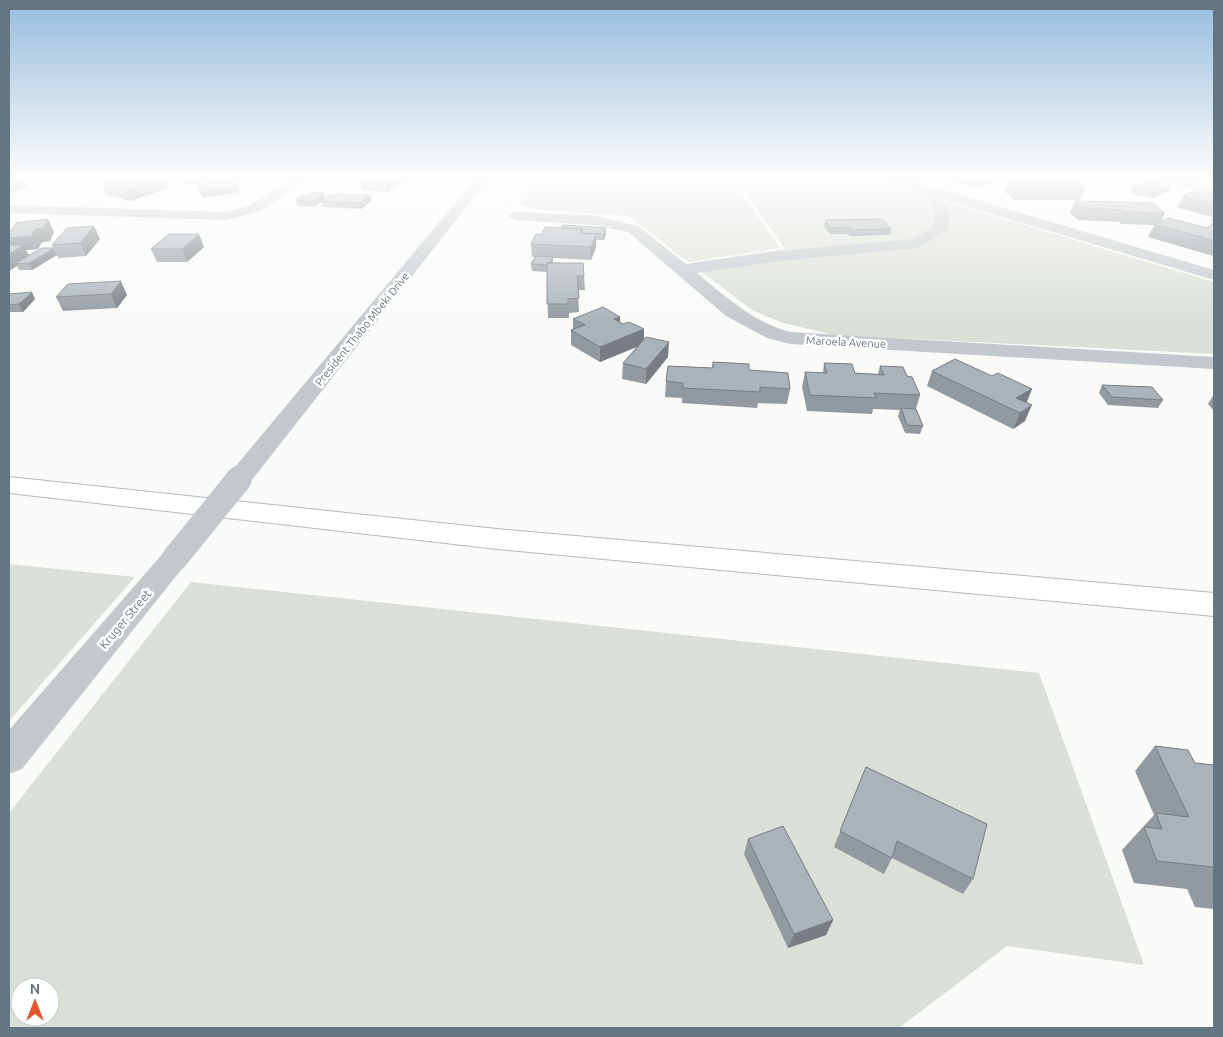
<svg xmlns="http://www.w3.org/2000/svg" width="1223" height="1037" font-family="Ubuntu,sans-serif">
  <rect width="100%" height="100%" fill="#fafaf8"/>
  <path fill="#dadfd7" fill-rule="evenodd" d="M541 178H870L893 185 740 191 780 248 688 262 629 216 540 210 521 204Z
    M883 187 922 221 885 187H898L1214 282V354L834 335 783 323 752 310 690 263 785 249 745 192Z
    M9 564 135 577 9 721Z
    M191 582 1039 673 1144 965 1007 946 899 1028H9V813ZM20 987H50V1017H20Z"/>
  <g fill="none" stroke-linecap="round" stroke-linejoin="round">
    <g stroke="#b4b9bd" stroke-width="2">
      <path id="highway" d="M9 477 497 529 1214 593V616L497 549 9 493Z"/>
    </g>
    <path fill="#c3c8cc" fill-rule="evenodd" d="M294 178H310L260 211 226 220 9 213V205L226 212 250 205Z
      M476 178H489L248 485 239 487 230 485 226 479 230 473Z
      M881 178H903L1214 270V280L942 199 949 213V229L917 248 780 261 697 273C725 296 754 323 790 332L1214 357V369L790 344 767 338 726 316 628 232 592 225 515 220 508 216 515 212 592 215 638 226 686 264 780 251 913 239 933 227 935 213 926 194 882 181Z
      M1158 178H1182L1214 186V194L1159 181Z
      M175 548 185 551 190 558 185 565 22 769 9 774V730L165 551Z"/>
    <use href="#highway" fill="#fff" fill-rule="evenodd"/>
    <path stroke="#c3c8cc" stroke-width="26" d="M175 558 239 479"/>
  </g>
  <path fill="#929a9f" d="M134 178H165L168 188 131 201 107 195 102 183 128 180Z
    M183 178H215L216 180 211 183 200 182 195 184H185Z
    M345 178H405V180L388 192 362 190 360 179Z
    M944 178H1002L977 188Z
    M1009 180 1085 188 1080 200H1014L1005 192Z
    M1170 186 1167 192 1152 198 1130 193 1133 187Z
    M1214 193V222L1211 221 1213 217 1178 208 1183 196Z
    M370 195 371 201 361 209 323 207 322 201 314 207 297 206 296 200Z
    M1075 201 1165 213 1161 221 1206 228 1214 223V255L1213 256 1148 237 1154 225 1121 224 1119 222 1078 220 1070 213Z
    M825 220 891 229 890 235 850 236 848 234H830L824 227Z
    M94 226 100 239 86 256 58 258 57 255 32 270H19L17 266 9 271V233L54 232 50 241 42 242 38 249 26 250 29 255 53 248 52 245Z
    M562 228H606V234L604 240H596V247L591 260 553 258V263L584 276 585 290H578L579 312 569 313V318H548L547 272 532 271 531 264 535 257H532L531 244 542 234Z
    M204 247 187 262H157L151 249Z
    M68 284 127 295 117 308 63 311 56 297Z
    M9 294 35 299 23 312H9Z
    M620 317V323L668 357 646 384 622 379 623 363 638 346 600 362 571 345V330L573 329V319Z
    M713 362 749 370 790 389 787 404 758 403 757 408 682 403V398L665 397 666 381 712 368Z
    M824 363 855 373 878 374 880 366 907 376 920 395 916 409 923 426 920 434 905 433 898 416 900 410 873 409 872 414 807 411 802 387 805 372 823 373Z
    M932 371 1032 389 1026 403 1025 421 1013 429 927 386Z
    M1102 385 1163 400 1158 408 1108 405 1099 393Z
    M1214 394V411L1208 404Z
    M1155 746 1195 763 1214 765V909L1195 907 1187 889 1134 883 1122 850 1154 815 1135 771Z
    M866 767 973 879 963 894 892 858 884 874 834 847Z
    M748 839 833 920 826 935 788 948 744 854Z"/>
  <path fill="#777d82" d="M159 178H165L168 188 131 201 126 189Z
    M198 178 200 182 195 184 193 179Z
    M209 178H215L216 180 211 183Z
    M389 178H405V180L388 192 386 180Z
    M980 178H1002L977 188Z
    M24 180 27 186 11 193 9 187Z
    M238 186 239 192 202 198 200 192Z
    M1170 186 1167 192 1152 198 1155 193Z
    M324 193 325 199 314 207 312 201Z
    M370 195 371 201 361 209 360 203Z
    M48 219 54 232 50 241 42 242 38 249 26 250 31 258 16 263 17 266 9 271V238Z
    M94 226 100 239 86 256 80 243Z
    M606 228V234L604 240V234Z
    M199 234 204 247 187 262 182 249Z
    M596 234V247L591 260V247Z
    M53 249 57 255 32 270 28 264Z
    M121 281 127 295 117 308 111 294Z
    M32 292 35 299 23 312 19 304Z
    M620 317V331L614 319Z
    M644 329V344L600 362V347Z
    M669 342 668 357 646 384V369Z
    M1032 389 1026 404 1016 398Z
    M1032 405 1025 421 1013 429 1020 413Z
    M833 920 826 935 788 948 794 934Z"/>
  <path fill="#aab3b9" stroke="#777d82" d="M118 178 128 180 134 178H159L126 189 102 183Z
    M361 178H389L386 180Z
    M9 180H24L9 187Z
    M233 180 238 186 200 192 197 185Z
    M1009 180H1073L1085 188H1018Z
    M1148 180 1170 186 1155 193 1133 187Z
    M1198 189 1214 193V204L1183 196Z
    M313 192 324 193 312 201 296 200 301 196H307Z
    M332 194 370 195 360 203 322 201Z
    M1075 201 1153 203 1165 213 1126 212 1124 210 1083 208Z
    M1169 218 1206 228 1214 223V241L1154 224Z
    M48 219 43 228 35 229 32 236 9 238V233L16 223Z
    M882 219 891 229 851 230 849 227 831 228 825 220Z
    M563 225 606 228 604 234 582 233V229L562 228Z
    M94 226 80 243 52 245 67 228Z
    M545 227 582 229 580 234H596L591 247 531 244 536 234H542Z
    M169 234H199L182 249H151Z
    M9 245H24L9 254Z
    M42 248H53V249L28 264 16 263Z
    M536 256 553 257 550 263H547V265L531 264Z
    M547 263H583L584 276H577L579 298 568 299V304H547Z
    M121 281 111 294 56 297 68 284Z
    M32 292 19 304 9 305V294Z
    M603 307 620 317 614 319 623 324 629 322 644 329 600 347 571 330 585 325 573 319Z
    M646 337 669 342 646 369 623 363Z
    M955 359 992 376 998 373 1032 389 1016 398 1032 405 1020 413 932 371Z
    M713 362 749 364V370L788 373 790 389 760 387V392L683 388V383L666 381 668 366 713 368Z
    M824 363 852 364 855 373 884 375 880 366 903 367 907 376 912 377 920 395 874 393 876 398 810 395 805 372 827 373Z
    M1102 385 1152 387 1163 400 1112 397Z
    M901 408 916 409 923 426 907 425Z
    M1155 746 1188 750 1195 763 1214 765V870L1213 867 1157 861 1144 827 1162 829 1156 813 1189 817Z
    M866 767 987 824 973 879 897 841 892 858 840 831Z
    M783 826 833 920 794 934 748 839Z"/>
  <linearGradient id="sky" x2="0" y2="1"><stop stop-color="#96bcdc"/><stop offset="0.55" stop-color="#fdfdfc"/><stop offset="1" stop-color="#fdfdfc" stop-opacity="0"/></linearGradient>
  <rect width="1223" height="324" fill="url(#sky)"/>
  <g text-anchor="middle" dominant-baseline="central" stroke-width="5" stroke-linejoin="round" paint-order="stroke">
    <g font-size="11" fill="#657683" stroke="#fff">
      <text transform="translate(362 329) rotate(-51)">President Thabo Mbeki Drive</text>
      <text transform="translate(846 342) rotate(3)">Maroela Avenue</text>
    </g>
    <g font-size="12" fill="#657683" stroke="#fff">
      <text transform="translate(125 619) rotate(-50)">Kruger Street</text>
    </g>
  </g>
  <rect width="1223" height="1037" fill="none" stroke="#657683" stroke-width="20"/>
  <g transform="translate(35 1002)"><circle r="24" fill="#ffffff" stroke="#c1c8cd"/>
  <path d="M0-4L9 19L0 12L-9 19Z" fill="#e4572e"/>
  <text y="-8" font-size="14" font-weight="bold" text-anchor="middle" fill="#657683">N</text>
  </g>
</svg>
